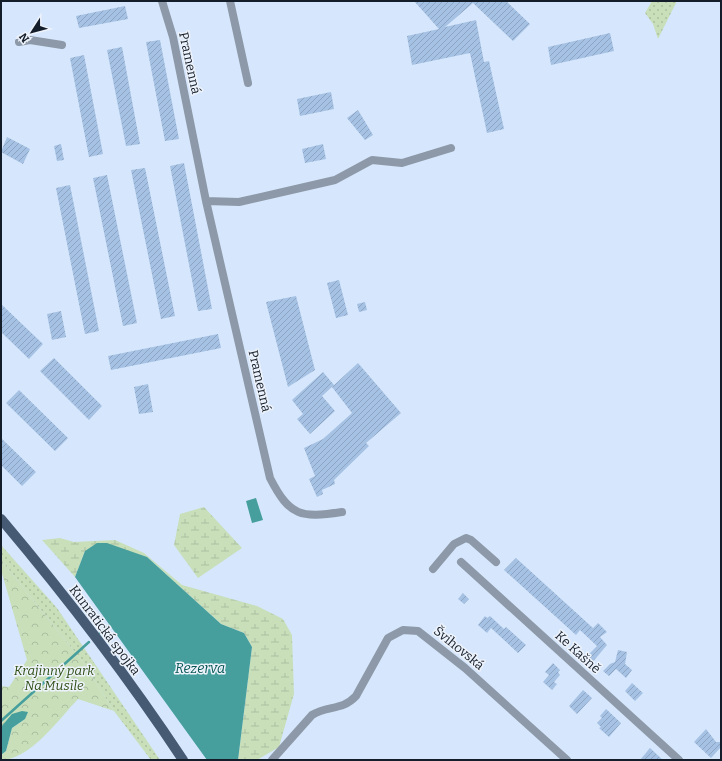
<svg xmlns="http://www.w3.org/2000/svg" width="722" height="761" font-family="Bitter,serif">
  <defs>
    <pattern id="grass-dots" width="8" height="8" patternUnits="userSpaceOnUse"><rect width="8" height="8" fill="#c8dfba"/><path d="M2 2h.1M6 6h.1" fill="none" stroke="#abbfa0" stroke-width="1.8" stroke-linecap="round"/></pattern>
    <pattern id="forest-crowns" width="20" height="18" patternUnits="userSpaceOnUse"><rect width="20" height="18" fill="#c8dfba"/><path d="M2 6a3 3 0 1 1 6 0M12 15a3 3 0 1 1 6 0" fill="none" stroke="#abbfa0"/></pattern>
    <pattern id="wetland-marsh" width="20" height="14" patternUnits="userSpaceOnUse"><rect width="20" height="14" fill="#c8dfba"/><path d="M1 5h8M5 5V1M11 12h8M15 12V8" fill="none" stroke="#abbfa0"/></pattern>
    <pattern id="building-hatch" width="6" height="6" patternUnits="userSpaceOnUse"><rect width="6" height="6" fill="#a5c1e3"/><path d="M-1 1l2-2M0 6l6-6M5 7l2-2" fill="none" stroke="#8da5c3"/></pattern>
  </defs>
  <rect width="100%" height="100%" fill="#d6e7fd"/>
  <path fill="url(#grass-dots)" d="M652 1H677L658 39 653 24 645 13Z
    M1 545 57 608 160 760H151L114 711 82 661 1 560Z"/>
  <path fill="url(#forest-crowns)" d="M1 560 82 661 114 711 78 699C59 719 30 760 1 760V755L6 751 12 728 25 719 5 723 1 727V686L9 687 27 660 1 570Z"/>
  <path fill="url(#wetland-marsh)" d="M204 507 242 548 198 578 174 545 180 514Z
    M60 538 74 542 115 540 144 553 182 585 257 606 283 619 292 635 294 694 279 747 257 760H238L252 647 244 633 221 624 147 557 85 551 75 577 42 540Z"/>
  <path fill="#469f9d" d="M256 498 263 520 252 523 246 501Z
    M97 543H107L147 557 221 624 244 633 252 647 238 760H207L75 577 85 551Z
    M22 711 28 712 25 719 12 728 6 751 1 755V727L12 714Z"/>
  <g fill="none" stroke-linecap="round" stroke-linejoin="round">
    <path stroke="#469f9d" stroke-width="2.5" d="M100 633 112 623
      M1 721 89 642"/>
  </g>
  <path fill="url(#building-hatch)" d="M414 1H506L530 24 513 41 473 3 445 27 476 20 484 62 489 61 504 129 487 133 470 53 412 65 407 36 439 29Z
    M125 6 128 19 79 28 76 16Z
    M610 33 614 51 551 65 548 47Z
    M160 40 179 139 165 141 146 42Z
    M122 47 140 144 126 146 107 50Z
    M84 55 103 154 89 157 70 58Z
    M331 92 334 109 300 116 297 99Z
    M358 110 373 135 365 140 347 118Z
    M7 137 30 149 23 164 1 152Z
    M61 144 64 160 57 161 54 146Z
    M323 144 326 159 305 163 302 149Z
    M184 163 212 309 198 311 170 166Z
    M145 168 175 316 161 319 131 170Z
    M107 175 137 323 123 326 93 178Z
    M70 185 99 331 85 334 56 188Z
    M339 280 348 315 336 318 327 283Z
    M296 296 315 370 288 387 266 302Z
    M365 302 367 310 359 312 357 304Z
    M1 304 43 344 29 359 1 332Z
    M61 311 66 337 52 340 47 314Z
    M218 334 221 348 111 370 108 356Z
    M54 358 102 406 89 420 40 371Z
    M358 363 401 413 366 443 369 446 334 480 335 484 322 490 323 494 317 497 309 479 315 476 304 448 323 439 352 413 332 387 322 396 335 411 310 434 297 419 303 414 292 400 323 372 334 385 332 387Z
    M148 384 153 412 139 414 134 387Z
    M19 390 68 438 55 451 6 403Z
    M1 438 36 472 22 486 1 465Z
    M516 558 593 628 598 623 607 632 600 637 607 645 590 665 584 659 597 646 580 630 576 635 504 570Z
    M463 593 469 599 464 604 458 599Z
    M485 616 487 618 490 616 504 629 506 627 526 645 518 653 491 628 487 633 478 625Z
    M618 650 627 652 625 664 632 670 626 678 616 669 609 676 603 671 610 664 615 662Z
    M553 663 560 670 558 672 560 675 554 682 557 684 552 690 543 682 549 675 545 672Z
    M632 683 643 693 635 701 625 691Z
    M583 690 592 698 577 714 569 706Z
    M606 709 621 723 609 737 599 728 601 727 597 723 602 718 600 716Z
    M706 729 716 742H721V747L711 758 694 742Z
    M650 748 663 760H640Z"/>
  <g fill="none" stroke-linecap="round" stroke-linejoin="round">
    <path stroke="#8d99a8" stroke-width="8" d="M162 1 173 37 206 201 270 478C290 517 301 518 342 512
      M230 1 248 83
      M19 42 30 40 62 45
      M206 201 239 202 335 180 372 160 402 163 451 148
      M461 562 679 760
      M433 569 454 544 466 538 471 540 496 562
      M272 760 312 715C328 705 342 711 356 696L388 638 403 630 418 631 465 668 567 760"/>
    <path stroke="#465a73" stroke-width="10" d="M1 519C66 596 128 677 183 760"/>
  </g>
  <g text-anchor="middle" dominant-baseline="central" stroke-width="3" stroke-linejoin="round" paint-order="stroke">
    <g font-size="13" fill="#141e2b" stroke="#eef3fb">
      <text transform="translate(190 63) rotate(78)">Pramenná</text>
      <text transform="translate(260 381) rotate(77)">Pramenná</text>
      <text transform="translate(105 630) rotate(53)">Kunratická spojka</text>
      <text transform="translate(459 648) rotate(39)">Švihovská</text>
      <text transform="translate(578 652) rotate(42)">Ke Kašně</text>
    </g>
    <g font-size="13" font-style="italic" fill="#2e4e15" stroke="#eef3fb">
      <text x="54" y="670">Krajinný park<tspan x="54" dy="15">Na Musile</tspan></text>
    </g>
    <g font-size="14" font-style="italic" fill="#095857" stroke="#eef3fb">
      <text x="200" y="668">Rezerva</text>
    </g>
  </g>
  <rect width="722" height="761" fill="none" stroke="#141e2b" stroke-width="4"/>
  <g transform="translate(32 32) rotate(234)" stroke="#eef3fb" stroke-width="3" paint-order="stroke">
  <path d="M0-3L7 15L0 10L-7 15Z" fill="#141e2b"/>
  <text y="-6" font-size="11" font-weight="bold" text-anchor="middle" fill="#141e2b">N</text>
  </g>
</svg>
